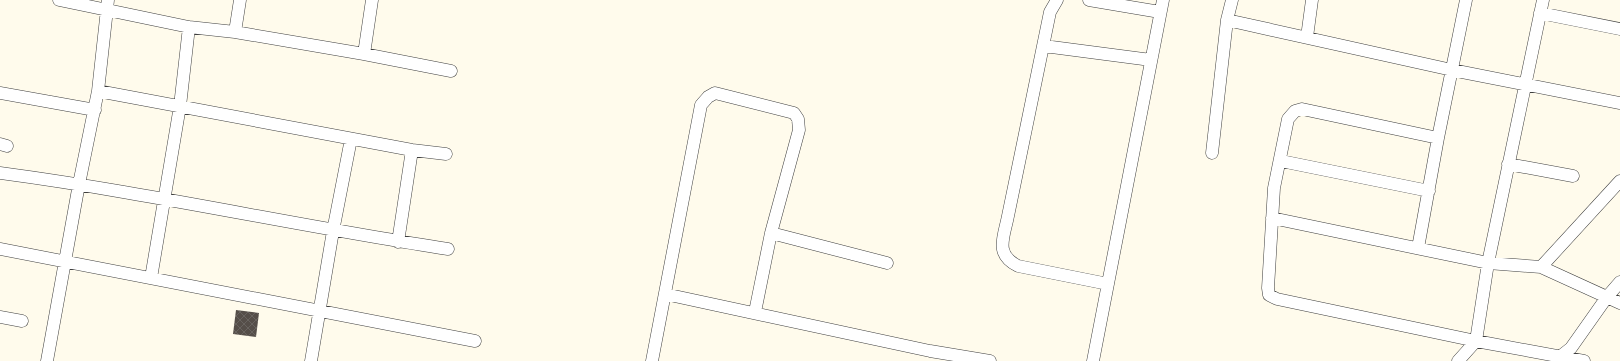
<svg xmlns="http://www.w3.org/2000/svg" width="1620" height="361" font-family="Georgia,serif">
  <defs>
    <pattern id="building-cross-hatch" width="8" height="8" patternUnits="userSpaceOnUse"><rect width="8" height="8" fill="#554e49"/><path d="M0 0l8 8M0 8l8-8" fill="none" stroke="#68635f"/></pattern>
  </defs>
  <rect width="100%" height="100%" fill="#fffbec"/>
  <path fill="url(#building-cross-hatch)" d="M236 310 259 313 256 337 233 334Z"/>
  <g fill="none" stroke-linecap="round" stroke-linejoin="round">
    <g stroke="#3f3f3f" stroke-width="13">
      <path id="minor" d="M59 0 189 27 235 32 364 54 451 71
        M1057 0 1050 12 1008 216C1004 237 994 254 1018 266L1108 284
        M1089 0 1160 12
        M1540 13 1620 29
        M1227 20 1452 70 1620 103
        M235 32 240 0
        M1307 37 1312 0
        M1044 46 1151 60
        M364 54 372 0
        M98 91 412 150 446 154
        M0 93 95 110
        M1438 138 1302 109 1295 111 1288 119 1274 188 1268 288 1269 295 1277 299 1476 341 1584 361
        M0 144 7 146
        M1212 153 1227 20 1232 0
        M1281 161 1429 191
        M1508 164 1573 176
        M0 173C150 193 298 226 448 249
        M1272 218 1488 263 1541 267 1620 303
        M771 233 887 263
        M398 242 412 150
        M1418 248 1438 138 1466 0
        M0 249 475 341
        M1541 267 1620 181
        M151 278 180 106 189 27
        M665 294 930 351 990 361
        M0 317 22 321
        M1557 359 1571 348 1607 297 1620 282
        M47 361 79 184 98 91 108 0
        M311 361 333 231 351 139
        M652 361 701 105 708 97 715 93 794 113 798 119 799 130 771 233 755 312
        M1093 361 1163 0
        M1458 361 1476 341 1488 263 1543 0"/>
    </g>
    <use href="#minor" stroke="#fff" stroke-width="12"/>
  </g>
</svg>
